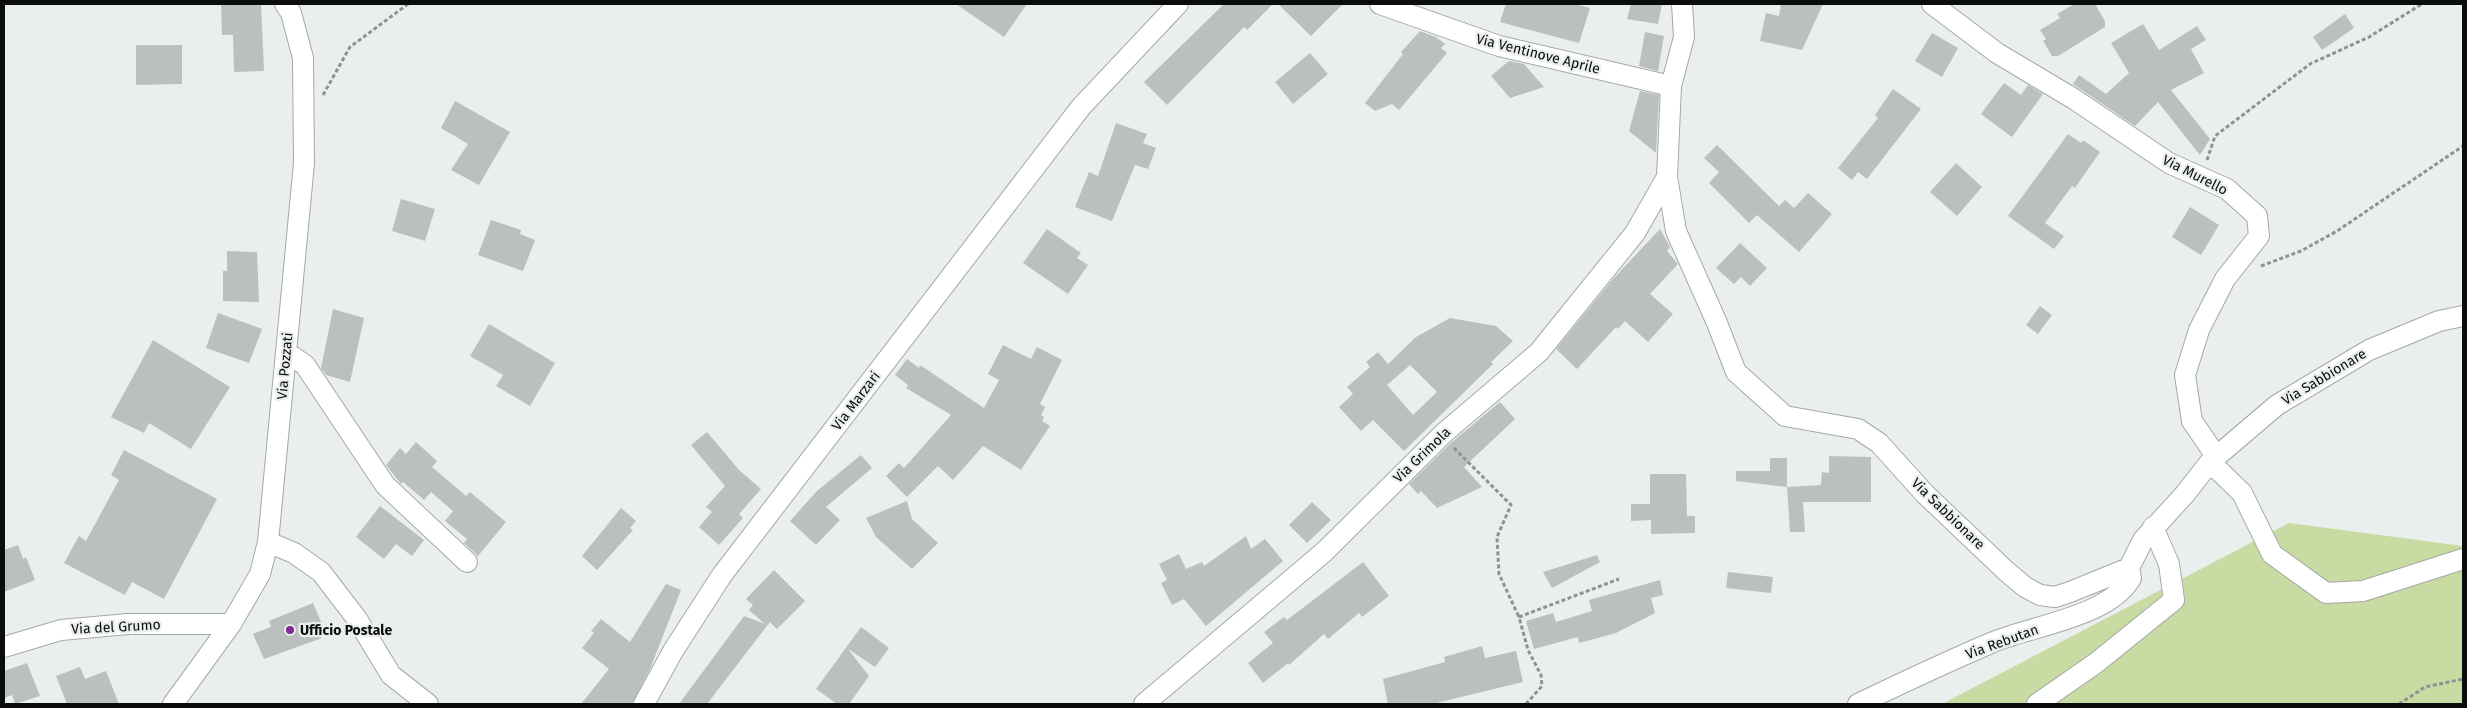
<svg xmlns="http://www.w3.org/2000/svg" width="2467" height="708" font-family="'Fira Sans',sans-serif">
  <rect width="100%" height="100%" fill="#eaefee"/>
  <path fill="#c8dba2" d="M2289 523 2463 546V704H1942Z"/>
  <path fill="#babfbf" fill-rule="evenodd" d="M221 4H261L264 71 234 72 233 35H222Z
    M956 4H1027L1004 37Z
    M1224 4H1273L1247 30 1244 27 1167 105 1144 82Z
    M1278 4H1343L1311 36Z
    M1506 4H1575L1590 8 1579 43 1500 22Z
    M1631 4H1662L1658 24 1627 19Z
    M1781 4H1823L1802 50 1760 41 1766 13 1779 16Z
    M2074 4H2095L2105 21V27L2058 56H2052L2043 41 2046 39 2040 30 2060 18 2057 14Z
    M2345 14 2354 28 2322 50 2313 37Z
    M2143 24 2159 50 2197 26 2206 40 2191 49 2204 73 2171 90 2210 139 2200 155 2158 102 2135 126 2073 84 2079 75 2106 94 2129 73 2111 43Z
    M1420 31 1436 37 1445 44 1441 48 1447 53 1399 110 1392 104 1375 111 1365 103 1403 54 1401 52Z
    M1645 32 1664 36 1658 71 1639 66Z
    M1932 33 1958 48 1942 77 1915 61Z
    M136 45H182V84L136 85Z
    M1310 53 1328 74 1293 104 1275 82Z
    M1509 61 1524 64 1544 87 1510 98 1491 76Z
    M2004 83 2021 95 2028 85 2043 94 2012 137 1981 114Z
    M1893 89 1921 109 1867 179 1858 172 1852 180 1838 168 1878 118 1875 115Z
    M1640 91 1659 95 1656 153 1629 131Z
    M455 101 510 132 479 185 451 170 468 144 441 128Z
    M1116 123 1147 134 1143 143 1156 148 1148 169 1135 165 1112 221 1075 207 1089 172 1098 176Z
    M2068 134 2081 143 2083 140 2100 152 2075 188 2072 186 2045 223 2064 236 2054 249 2008 216Z
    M1717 145 1779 206 1785 200 1794 208 1808 193 1832 214 1799 252 1757 215 1749 223 1709 183 1719 172 1704 158Z
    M1956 163 1982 187 1957 216 1930 192Z
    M401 199 435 209 425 241 392 231Z
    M2190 207 2219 225 2201 255 2172 237Z
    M491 220 521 230 520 234 535 240 523 271 478 255Z
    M1047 229 1081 253 1077 258 1088 265 1068 294 1023 263Z
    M1660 229 1670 247 1667 251 1678 264 1650 294 1673 314 1648 342 1625 321 1618 329 1616 327 1577 369 1556 349 1613 279Z
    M1740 243 1767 268 1750 286 1741 277 1734 284 1716 268Z
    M227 251 257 252 259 302 223 301V271H227Z
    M2040 306 2052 315 2038 334 2026 325Z
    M333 309 364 318 350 382 326 375 321 368Z
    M218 313 262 329 249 363 206 348Z
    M1450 318 1496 326 1513 341 1491 362 1493 364 1404 451 1373 420 1361 431 1339 407 1353 394 1347 387 1370 367 1366 362 1378 352 1388 364 1416 337ZM1410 365 1437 392 1413 415 1387 385Z
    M489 324 555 363 530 406 496 386 503 375 470 356Z
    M153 340 230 387 191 449 149 423 144 433 111 417Z
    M1003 345 1031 359 1037 347 1062 360 1040 404 1045 407 1041 415 1044 417 1042 421 1050 426 1021 470 983 446 953 480 938 466 907 497 886 476 899 463 904 468 951 415 906 388 908 385 895 375 907 359 919 368 920 365 984 408 999 380 988 374Z
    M1500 402 1515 419 1464 467 1482 487 1437 508 1421 491 1418 494 1409 484 1452 442Z
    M707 432 739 470 761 489 739 514 743 518 719 545 699 527 712 512 706 507 725 486 691 445Z
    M416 442 437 461 432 467 466 496 470 492 506 522 478 556 464 543 467 539 445 521 453 511 431 492 424 500 403 482 401 484 386 465 400 448 406 454Z
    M124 450 217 499 164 599 132 582 125 595 64 563 79 536 86 541 119 480 111 475Z
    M861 455 872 468 826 507 840 520 816 545 790 521 817 491Z
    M1829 456 1871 457V502H1803L1805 532H1790L1787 487 1821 485 1822 472 1829 473Z
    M1770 458H1787V487L1736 481V471H1770Z
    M1650 474H1686L1687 516H1695V533L1651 534V520L1631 521V504H1650Z
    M907 501 912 519 938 543 912 569 876 537 866 518Z
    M1312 502 1331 520 1307 543 1289 525Z
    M380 506 424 540 412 556 396 544 384 559 356 537Z
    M621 508 636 521 630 528 633 530 597 570 582 556Z
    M1246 536 1251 549 1265 539 1283 561 1206 626 1184 599 1172 605 1161 583 1167 580 1159 564 1179 554 1186 569 1202 562 1204 566Z
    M18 545 23 559 26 557 35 580 4 592V550Z
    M1597 555 1600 562 1552 588 1543 572Z
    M1363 562 1389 596 1362 617 1359 613 1328 639 1324 634 1289 665 1288 663 1263 683 1248 663 1273 643 1264 632 1284 617 1287 620Z
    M774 570 805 601 777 629 770 622 707 704H679L744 616 765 624 749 610 753 605 746 599Z
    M1728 572 1773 577 1771 593 1726 588Z
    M1660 580 1663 595 1651 598 1655 613 1616 633 1579 643 1578 637 1534 649 1526 621 1553 613 1556 622 1592 611 1589 600Z
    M666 584 681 590 650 669 632 704H581L609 669 582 648 594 633 591 631 601 619 630 642Z
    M313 603 322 624 317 626 322 638 264 659 253 634 271 627 269 621Z
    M861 627 889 648 875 667 848 649 869 676 849 704H837L816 689Z
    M1482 646 1485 658 1516 651 1523 682 1432 704H1388L1383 679 1445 662 1444 657Z
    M27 663 40 696 15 704 12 695 4 698V671Z
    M80 667 85 679 106 671 119 704H67L56 676Z"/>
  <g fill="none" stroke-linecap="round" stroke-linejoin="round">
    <g stroke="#a4a8a7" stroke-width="22">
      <path id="minor" d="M1380 4 1499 46 1671 86
        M1682 4 1684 37 1671 86 1667 177 1676 231 1717 323 1736 372 1785 416 1858 429 1879 443 1925 494 2006 571 2025 587 2040 595 2055 597 2070 592 2129 568 2143 540 2185 494 2210 462 2277 405 2369 350 2439 321 2463 316
        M1932 4 1997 53 2074 99 2169 163 2227 189 2257 216 2259 236 2225 279 2199 330 2185 375 2192 421 2216 456
        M286 352 305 365 385 485 467 562
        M2210 462 2242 493 2272 554 2326 593 2363 591 2463 559
        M268 542 294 553 321 572 357 619 391 675 428 704
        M4 647 61 630 128 624H231
        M173 704 231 624 260 574 268 542 304 163 303 58 291 13 285 4
        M644 704 673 651 722 575 1081 107 1178 4
        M1144 704 1324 552 1444 433 1539 352 1635 233 1667 177
        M1858 704C1902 683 1946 662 1991 643 2030 626 2109 617 2131 578L2129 568
        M2037 704 2096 663 2174 600 2169 564 2153 527"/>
    </g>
    <path stroke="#8f9292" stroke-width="3" stroke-dasharray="4 2.5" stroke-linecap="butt" d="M323 95 350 47 408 4
      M2207 160 2215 136 2310 64 2369 37 2422 4
      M2261 266 2301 251 2337 231 2463 146
      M1454 448 1511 505 1497 537 1499 574 1519 617
      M1526 704 1542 686 1541 675 1528 650 1519 617 1619 579
      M2399 704 2425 687 2463 679"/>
    <use href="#minor" stroke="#fff" stroke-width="20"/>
  </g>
  <circle fill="#7e2a99" stroke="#eaefee" stroke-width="2" cx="290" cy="630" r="5"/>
  <g text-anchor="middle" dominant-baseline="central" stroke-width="4.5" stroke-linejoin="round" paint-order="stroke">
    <g font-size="14" fill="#0b0c0c" stroke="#eaefee">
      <text transform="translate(1538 54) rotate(14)">Via Ventinove Aprile</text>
      <text transform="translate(2195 175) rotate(27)">Via Murello</text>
      <text transform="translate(285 366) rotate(-85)">Via Pozzati</text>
      <text transform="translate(2324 377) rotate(-31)">Via Sabbionare</text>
      <text transform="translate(856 401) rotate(-53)">Via Marzari</text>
      <text transform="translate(1422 455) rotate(-44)">Via Grimola</text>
      <text transform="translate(1948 514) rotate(44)">Via Sabbionare</text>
      <text transform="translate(116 627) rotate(-3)">Via del Grumo</text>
      <text transform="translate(2002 642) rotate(-20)">Via Rebutan</text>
    </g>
    <g font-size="14" font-weight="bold" fill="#0b0c0c" stroke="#eaefee" text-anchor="start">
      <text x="300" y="630">Ufficio Postale</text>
    </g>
  </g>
  <rect width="2467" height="708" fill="none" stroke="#0b0c0c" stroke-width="10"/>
</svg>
